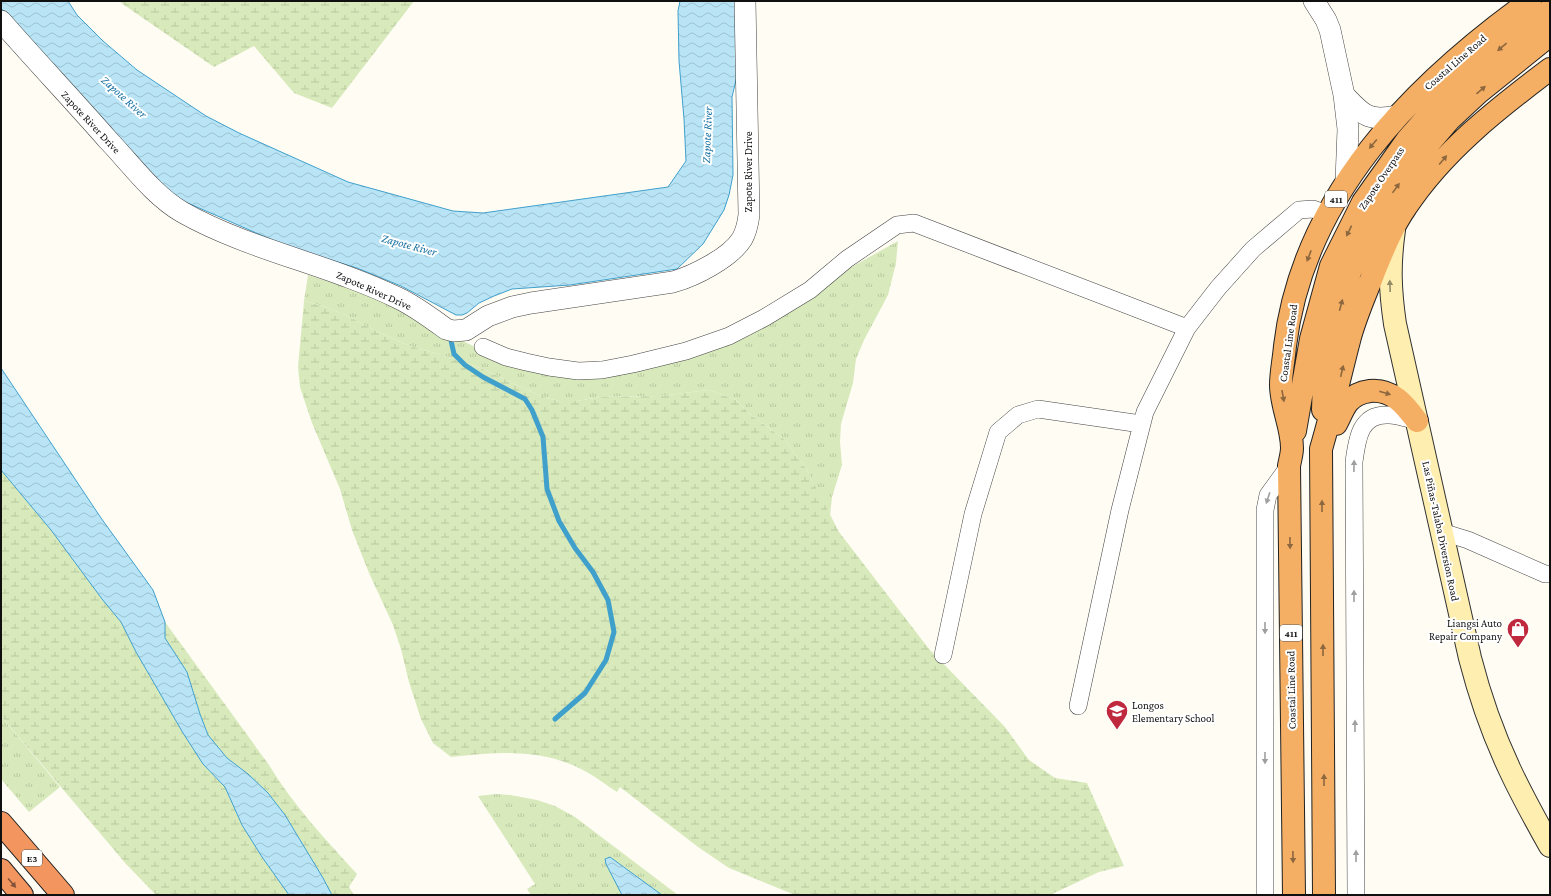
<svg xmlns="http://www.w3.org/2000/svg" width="1551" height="896" font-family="'Crimson Pro',serif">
  <defs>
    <pattern id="grass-tufts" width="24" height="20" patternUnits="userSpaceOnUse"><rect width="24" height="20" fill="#d8eabc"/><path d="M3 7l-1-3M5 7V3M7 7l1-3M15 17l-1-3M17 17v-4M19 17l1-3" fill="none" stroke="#b8c8a1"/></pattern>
    <pattern id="wetland-marsh" width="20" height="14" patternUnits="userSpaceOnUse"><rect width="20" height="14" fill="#d8eabc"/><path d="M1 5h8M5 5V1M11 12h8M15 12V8" fill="none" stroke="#b8c8a1"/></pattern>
    <pattern id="water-waves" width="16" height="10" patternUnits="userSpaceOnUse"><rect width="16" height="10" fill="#b8e4f6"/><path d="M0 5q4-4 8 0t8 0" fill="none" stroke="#9dc3d2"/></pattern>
  </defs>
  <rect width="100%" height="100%" fill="#fffcf3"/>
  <path fill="url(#grass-tufts)" d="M898 241 896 263 888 295 864 340 856 359 853 383 841 424 840 442 842 465 832 497 830 516 807 470 784 439 751 415 736 400 709 390 659 396 600 397 576 401H559L543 397 483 369 448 357 410 346 376 331 350 317 323 306 304 301 308 275 374 296 483 351 549 374 720 347 751 334 808 298 848 269Z
    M1 716 60 787 29 812 1 779Z
    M496 794 510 795 537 800 555 806 575 817 678 895H662L610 857 622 895H531L527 889 535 884 478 796Z"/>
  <path fill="url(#wetland-marsh)" d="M119 1H414L332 108 294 93 254 46 214 67 124 5Z
    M304 301 323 306 350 317 376 331 410 346 448 357 483 369 543 397 559 401H576L600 397 659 396 709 390 736 400 751 415 784 439 807 470 839 532 929 649 1005 727 1029 760 1055 778 1087 783 1124 866 1099 872 1050 895H795L729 868 698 847 620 787 617 792C606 785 595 776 583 770 541 748 497 752 451 757L433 743 421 719 409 682 401 649 393 625 369 573 352 530 340 489 312 423 300 387 298 367Z
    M1 470 51 530 102 599 121 622 136 652 183 733 203 764 225 787 242 825 262 857 289 895H156L126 864 1 716Z
    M165 622 269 765C293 805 325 839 357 874L349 887 354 895H332L323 878 285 815 268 793 248 774 227 758 208 735 200 714 187 672 165 638Z"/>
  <path fill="url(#water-waves)" stroke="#40a0cc" d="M1 1H68L77 15 103 41 137 70 206 116 239 133 348 182 453 211 483 213 668 187 686 161 684 119 679 61 678 11 680 1H735L737 76 732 97 733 175 729 195 724 210 703 244 677 269 570 285 512 289 494 296 479 303 467 313 462 315H456L401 286 357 268 286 246 174 197 47 61 1 8Z
    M1 368 101 518 153 590 165 622V638L187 672 200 714 208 735 227 758 248 774 268 793 285 815 323 878 332 895H289L262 857 242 825 225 787 203 764 183 733 136 652 121 622 102 599 51 530 1 470Z
    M610 857 662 895H663H622L606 864 605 859Z"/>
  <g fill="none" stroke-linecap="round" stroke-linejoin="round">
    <path stroke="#40a0cc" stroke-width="5" d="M450 336 454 354 465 365 483 377 525 399 532 410 543 437 547 489 559 521 575 548 593 572 608 600 614 632 606 660 585 693 555 719"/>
    <g stroke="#434343" stroke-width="18">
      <path id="minor" d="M483 347 506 357 526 362 549 367 578 371 602 370 633 364 686 351 729 336 764 318 810 290 847 259 897 225 914 223 1187 328
        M1442 532 1468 540 1545 574H1550
        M943 655 973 514 998 432 1018 415 1038 409 1141 424
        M1078 706 1120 510 1145 412 1187 328 1218 288 1253 249 1299 210 1313 209 1327 214
        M1265 895V510L1268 495 1289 466
        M1356 895 1354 462C1357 439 1360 413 1389 415 1398 415 1408 419 1417 421"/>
    </g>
    <g stroke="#434343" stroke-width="22">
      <path id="tertiary" d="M1314 1 1326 20 1330 30 1344 95 1348 129 1346 181
        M1 21C36 61 73 100 108 140 131 164 153 195 182 212 249 250 328 264 398 298 415 306 431 318 446 329L453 331 466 330 488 316 512 307 531 303 673 282C694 276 730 258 742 239 746 232 748 223 749 215L745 1
        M1344 95C1363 115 1368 122 1397 116"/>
    </g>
    <g stroke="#323232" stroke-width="24">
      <path id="secondary" d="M1394 230C1389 265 1390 290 1395 324L1470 658C1480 697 1493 734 1510 770 1522 796 1536 821 1550 846"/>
    </g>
    <g stroke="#212121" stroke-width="24">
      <path id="trunk" d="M1323 410 1324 379 1330 342 1350 272 1380 210 1424 149 1449 120 1478 93 1550 35
        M1336 424C1340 417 1343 408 1348 402 1354 395 1362 392 1370 391 1393 389 1405 405 1417 421
        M1295 431 1311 339 1331 266 1363 202 1407 140 1435 108 1500 48 1532 22 1550 10
        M1294 895 1289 466C1290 460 1292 454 1292 448 1292 427 1281 406 1281 385 1281 372 1284 359 1285 346 1303 196 1413 85 1530 1
        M1324 895 1321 449C1332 412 1340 375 1350 337 1356 315 1366 293 1374 272 1383 250 1392 227 1406 207 1443 151 1497 109 1550 69"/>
    </g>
    <g stroke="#212121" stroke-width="24">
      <path id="motorway" d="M1 823 63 895
        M1 870 22 895"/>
    </g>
    <use href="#minor" stroke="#fff" stroke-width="17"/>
    <use href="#tertiary" stroke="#fff" stroke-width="21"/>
    <use href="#secondary" stroke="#feeeaf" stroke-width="22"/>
    <use href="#trunk" stroke="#f4af64" stroke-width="22"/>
    <use href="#motorway" stroke="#f2955e" stroke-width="22"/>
  </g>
  <defs><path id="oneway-solid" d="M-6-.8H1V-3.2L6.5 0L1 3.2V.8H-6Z"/></defs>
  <g fill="#8d673e">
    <use href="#oneway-solid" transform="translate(1502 47) rotate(140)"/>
    <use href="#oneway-solid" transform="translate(1481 90) rotate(-41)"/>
    <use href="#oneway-solid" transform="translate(1373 144) rotate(130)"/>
    <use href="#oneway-solid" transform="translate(1443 160) rotate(-50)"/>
    <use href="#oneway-solid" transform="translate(1396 188) rotate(-54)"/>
    <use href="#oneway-solid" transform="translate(1349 231) rotate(116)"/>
    <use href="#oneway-solid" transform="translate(1309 256) rotate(111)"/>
    <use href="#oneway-solid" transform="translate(1341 305) rotate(-75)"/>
    <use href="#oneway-solid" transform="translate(1342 371) rotate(-77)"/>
    <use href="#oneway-solid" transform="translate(1385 393) rotate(16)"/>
    <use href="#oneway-solid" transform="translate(1283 396) rotate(80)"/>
    <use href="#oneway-solid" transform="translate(1322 506) rotate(-90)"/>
    <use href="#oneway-solid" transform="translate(1290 543) rotate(89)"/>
    <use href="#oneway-solid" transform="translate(1323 650) rotate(-90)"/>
    <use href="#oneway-solid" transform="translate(1324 780) rotate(-90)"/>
    <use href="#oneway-solid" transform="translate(1293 857) rotate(89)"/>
  </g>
  <use fill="#938a67" href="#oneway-solid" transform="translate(1390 286) rotate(-92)"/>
  <g fill="#9f9f9f">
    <use href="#oneway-solid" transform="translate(1354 466) rotate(-89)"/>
    <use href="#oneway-solid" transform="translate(1268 498) rotate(108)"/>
    <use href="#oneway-solid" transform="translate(1354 596) rotate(-90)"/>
    <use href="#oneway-solid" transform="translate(1265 628) rotate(90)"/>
    <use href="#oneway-solid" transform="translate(1355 726) rotate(-90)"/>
    <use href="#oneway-solid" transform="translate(1265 758) rotate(90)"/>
    <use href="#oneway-solid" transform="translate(1356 856) rotate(-90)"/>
  </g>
  <use fill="#815237" href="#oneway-solid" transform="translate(12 883) rotate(50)"/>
  <defs>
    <g id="shop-pin" transform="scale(1.15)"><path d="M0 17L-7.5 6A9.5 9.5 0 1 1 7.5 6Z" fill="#c0283d" stroke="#fff"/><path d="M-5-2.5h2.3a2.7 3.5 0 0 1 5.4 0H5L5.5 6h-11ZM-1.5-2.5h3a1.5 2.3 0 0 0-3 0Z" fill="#fff"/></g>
    <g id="school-pin" transform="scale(1.15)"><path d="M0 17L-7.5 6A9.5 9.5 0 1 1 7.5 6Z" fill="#c0283d" stroke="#fff"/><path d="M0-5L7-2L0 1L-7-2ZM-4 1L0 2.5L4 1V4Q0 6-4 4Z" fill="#fff"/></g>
  </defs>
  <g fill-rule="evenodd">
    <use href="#shop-pin" x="1518" y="629"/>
    <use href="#school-pin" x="1117" y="711"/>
  </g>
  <g text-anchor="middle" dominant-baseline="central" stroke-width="4" stroke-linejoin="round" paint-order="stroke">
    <g fill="#fff" stroke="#585858" stroke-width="1">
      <rect x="1325" y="191" width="22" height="16" rx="3"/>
      <rect x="1280" y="625" width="22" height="16" rx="3"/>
      <rect x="22" y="850" width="20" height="16" rx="3"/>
    </g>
    <g font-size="10" font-weight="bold" fill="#101010">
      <text x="1336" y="199">411</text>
      <text x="1291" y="633">411</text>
      <text x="32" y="858">E3</text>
    </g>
    <g font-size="11" fill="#101010" stroke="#fff">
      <text transform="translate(1455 62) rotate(-41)">Coastal Line Road</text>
      <text transform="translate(91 122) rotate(47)">Zapote River Drive</text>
      <text transform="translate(748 172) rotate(-90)">Zapote River Drive</text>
      <text transform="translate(1381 178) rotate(-56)">Zapote Overpass</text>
      <text transform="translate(374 290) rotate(24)">Zapote River Drive</text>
      <text transform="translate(1288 343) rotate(-82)">Coastal Line Road</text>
      <text transform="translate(1441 531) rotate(78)">Las Piñas-Talaba Diversion Road</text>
      <text transform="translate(1291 690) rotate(-91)">Coastal Line Road</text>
    </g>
    <g font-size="11" fill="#101010" stroke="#fff" text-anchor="end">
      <text x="1502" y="623">Liangsi Auto<tspan x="1502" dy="13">Repair Company</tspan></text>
      <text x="1132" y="705" text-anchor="start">Longos<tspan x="1132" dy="13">Elementary School</tspan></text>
    </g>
    <g font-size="12" font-style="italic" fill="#1972a2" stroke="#fff">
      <text transform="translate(124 97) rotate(42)">Zapote River</text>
      <text transform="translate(707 135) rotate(-88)">Zapote River</text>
      <text transform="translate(409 245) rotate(15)">Zapote River</text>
    </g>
  </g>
  <rect width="1551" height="896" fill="none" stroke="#101010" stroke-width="4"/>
</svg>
